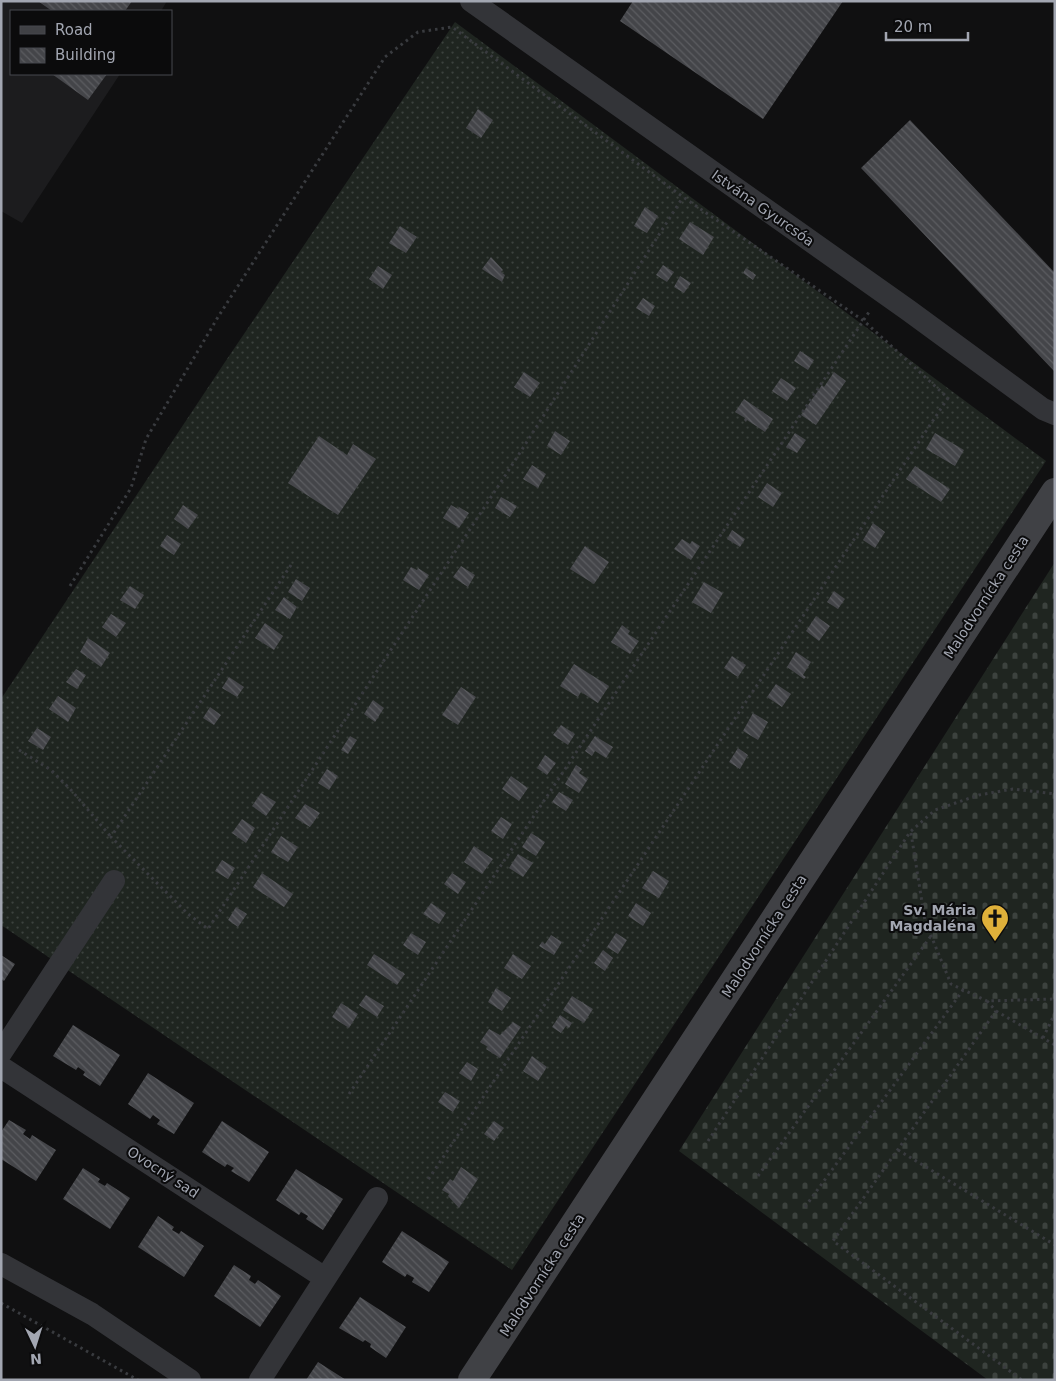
<svg xmlns="http://www.w3.org/2000/svg" width="1056" height="1381" font-family="'DejaVu Sans',sans-serif">
  <defs>
    <pattern id="cemetery-stones" width="16" height="16" patternUnits="userSpaceOnUse" patternTransform="scale(1.25)"><rect width="16" height="16" fill="#1f2520"/><path d="M2 7V4a2 2 0 0 1 4 0v3zM10 15v-3a2 2 0 0 1 4 0v3z" fill="#3c423e"/></pattern>
    <pattern id="garden-dots" width="8" height="8" patternUnits="userSpaceOnUse" patternTransform="scale(1.25)"><rect width="8" height="8" fill="#1f2520"/><path d="M2 2h.1M6 6h.1" fill="none" stroke="#3c423e" stroke-width="1.8" stroke-linecap="round"/></pattern>
    <pattern id="building-back-hatch" width="6" height="6" patternUnits="userSpaceOnUse" patternTransform="scale(1.25)"><rect width="6" height="6" fill="#444549"/><path d="M-1 5l2 2M0 0l6 6M5-1l2 2" fill="none" stroke="#5c5d61"/></pattern>
  </defs>
  <rect width="100%" height="100%" fill="#101011"/>
  <path fill="#1c1c1e" d="M1 1H167L161 11H11V74H120L22 223 1 211Z"/>
  <path fill="url(#cemetery-stones)" d="M1055 562V1380H988L679 1151Z"/>
  <path fill="url(#garden-dots)" d="M455 22 1046 461 512 1270 1 925V699L225 362Z"/>
  <path fill="url(#building-back-hatch)" d="M38 1H132L125 11H52Z
    M633 1H843L763 119 620 21Z
    M52 74H107L88 100Z
    M478 109 493 120 481 138 466 128Z
    M910 120 1055 273V372L861 168Z
    M645 207 658 216 647 233 634 226Z
    M690 222 714 237 703 255 679 239Z
    M400 226 417 237 406 253 389 243Z
    M491 257 503 270 501 272 505 275 502 282 482 269Z
    M663 265 674 272 667 282 656 275Z
    M378 266 392 275 383 289 369 279Z
    M746 268 756 275 753 280 743 273Z
    M680 276 691 283 684 293 674 287Z
    M643 298 655 306 649 316 636 308Z
    M800 351 814 360 808 370 794 361Z
    M524 372 540 383 530 397 514 387Z
    M834 372 846 381 816 425 801 415 822 385 824 387Z
    M781 378 796 388 787 401 772 391Z
    M744 399 773 419 765 432 747 420 746 422 744 420 745 418 735 412Z
    M555 431 570 441 561 455 547 446Z
    M795 433 806 440 797 453 786 447Z
    M935 433 964 450 955 466 926 449Z
    M319 436 347 455 353 444 376 459 338 515 288 483Z
    M532 465 546 474 538 488 523 479Z
    M915 466 950 489 941 502 906 479Z
    M767 483 782 493 773 507 758 497Z
    M501 497 517 506 510 517 495 508Z
    M183 505 198 515 188 529 174 519Z
    M451 505 458 509 459 507 469 513 459 528 443 518Z
    M873 523 885 532 875 548 863 540Z
    M732 530 745 539 740 547 727 539Z
    M167 535 181 544 174 555 160 546Z
    M682 539 690 544 692 541 700 546 691 560 674 549Z
    M585 546 609 562 594 584 570 569Z
    M461 566 475 575 468 587 453 577Z
    M411 567 417 570 418 568 429 575 419 590 403 580Z
    M296 579 310 588 302 601 288 592Z
    M704 582 723 593 711 613 692 602Z
    M130 586 144 595 135 609 120 600Z
    M834 591 845 599 838 609 827 602Z
    M284 597 297 607 290 619 275 610Z
    M111 614 126 623 116 637 102 627Z
    M816 616 830 626 819 641 806 631Z
    M265 623 283 636 274 650 255 638Z
    M622 625 630 631 628 634 639 641 630 654 611 642Z
    M88 638 110 653 101 667 80 652Z
    M796 652 811 662 803 675 806 677 804 679 787 667Z
    M732 656 746 665 738 677 724 668Z
    M574 664 609 686 598 703 581 692 578 697 560 686Z
    M76 669 86 675 77 689 66 682Z
    M229 677 244 687 237 697 222 688Z
    M776 684 791 694 782 707 767 697Z
    M461 687 476 697 458 725 442 715Z
    M58 696 76 708 68 722 49 709Z
    M373 700 384 708 375 722 364 714Z
    M210 707 221 715 214 725 203 718Z
    M753 713 768 722 758 740 743 731Z
    M561 725 575 734 568 745 553 735Z
    M37 728 51 737 43 750 28 741Z
    M350 736 357 740 348 754 341 750Z
    M595 736 613 747 606 758 595 751 592 756 585 751Z
    M738 748 748 755 740 769 729 762Z
    M545 755 556 763 547 775 537 768Z
    M576 765 582 769 579 773 588 779 579 793 565 784Z
    M327 769 338 776 329 790 318 783Z
    M511 776 528 788 519 801 502 789Z
    M559 792 573 800 566 811 552 802Z
    M261 793 276 802 266 816 252 806Z
    M305 804 320 813 310 827 295 818Z
    M501 817 512 824 503 839 491 831Z
    M242 819 255 828 246 843 232 833Z
    M531 833 545 842 536 856 522 847Z
    M281 836 298 847 288 862 271 852Z
    M474 846 493 859 482 874 464 862Z
    M518 854 533 863 523 877 509 868Z
    M222 860 235 868 228 879 215 871Z
    M653 871 669 881 659 898 642 888Z
    M262 873 293 894 284 907 253 887Z
    M452 873 466 882 458 894 444 884Z
    M431 903 446 913 439 924 423 914Z
    M636 903 651 913 643 926 628 916Z
    M236 907 247 914 238 927 228 920Z
    M411 933 426 942 418 955 403 945Z
    M616 933 627 940 618 954 607 947Z
    M551 935 562 942 554 955 539 946 542 942 545 944Z
    M603 950 613 958 605 971 594 963Z
    M374 954 405 974 397 985 367 965Z
    M513 954 531 966 522 979 504 968Z
    M1 955 15 964 4 981 1 979Z
    M496 988 511 998 502 1011 488 1002Z
    M366 995 384 1006 377 1017 359 1005Z
    M572 996 593 1009 584 1023 563 1010Z
    M341 1003 358 1014 349 1028 332 1017Z
    M560 1015 572 1023 569 1028 566 1026 561 1033 552 1027Z
    M513 1022 521 1027 500 1058 486 1049 488 1047 480 1042 489 1029 500 1035Z
    M73 1025 120 1055 100 1086 83 1075 85 1072 78 1067 76 1070 53 1056Z
    M532 1056 547 1067 538 1081 523 1071Z
    M467 1062 478 1069 471 1081 459 1073Z
    M148 1073 194 1103 174 1134 157 1124 160 1120 153 1115 150 1119 128 1104Z
    M445 1092 460 1101 453 1112 438 1102Z
    M9 1120 26 1130 23 1134 30 1139 32 1135 56 1150 36 1181 1 1159V1132Z
    M222 1121 269 1152 249 1182 231 1171 234 1168 227 1164 225 1167 202 1152Z
    M494 1121 504 1128 494 1141 484 1134Z
    M461 1167 478 1179 459 1208 448 1196 449 1194 442 1190 450 1179 453 1181Z
    M83 1168 100 1179 98 1182 105 1186 107 1183 130 1198 110 1229 63 1199Z
    M296 1169 343 1199 323 1230 306 1219 308 1216 301 1212 299 1215 276 1200Z
    M158 1216 174 1227 172 1230 179 1234 181 1231 204 1246 184 1277 138 1247Z
    M402 1231 449 1262 429 1292 412 1282 414 1278 407 1274 405 1277 382 1262Z
    M234 1265 251 1276 249 1280 255 1284 258 1280 281 1296 260 1327 214 1296Z
    M360 1297 406 1327 386 1358 370 1347 371 1344 365 1340 363 1342 339 1328Z
    M318 1362 346 1380H306Z"/>
  <g fill="none" stroke-linecap="round" stroke-linejoin="round">
    <path stroke="#393b3f" stroke-width="3" stroke-dasharray="2.5 4" stroke-linecap="butt" d="M291 565 111 837 188 914 208 929 514 462 683 197
      M70 586 131 488 146 439 218 317 385 57 418 32 452 27 683 197 864 321 948 398 428 1180
      M19 750 51 770 72 791 111 837
      M911 833 925 921 951 984 987 1001 1055 999
      M987 1001 996 1011 833 1241 1022 1380
      M996 1011 1055 1045
      M1043 1038 1055 1013
      M349 1094 869 312
      M708 1141 910 832 935 810 979 795 1013 789 1055 794
      M898 1150 1055 1245
      M758 1176 931 936
      M805 1207 963 990
      M1 1303 138 1380"/>
    <path stroke="#333438" stroke-width="22" d="M471 1 908 310 1043 409 1055 414
      M1 1053 114 881
      M1 1067 325 1278
      M1 1264 92 1314 190 1380
      M260 1380 377 1198"/>
    <path stroke="#404145" stroke-width="28" d="M472 1380 1055 492"/>
  </g>
  <defs>
    <g id="church-pin" transform="scale(1.4375)"><path d="M0 17L-7.5 6A9.5 9.5 0 1 1 7.5 6Z" fill="#dfb03a" stroke="#0b0b0c"/><path d="M-1.2-6h2.4v3.5h3.3v2.4h-3.3V6h-2.4V-.1h-3.3v-2.4h3.3Z" fill="#111"/></g>
  </defs>
  <g fill-rule="evenodd">
    <use href="#church-pin" x="995" y="918"/>
  </g>
  <g text-anchor="middle" dominant-baseline="central" stroke-width="4" stroke-linejoin="round" paint-order="stroke">
    <g font-size="14" fill="#a2a6b1" stroke="#0b0b0c">
      <text transform="translate(763 208) rotate(35)">Istvána Gyurcsóa</text>
      <text transform="translate(986 597) rotate(-57)">Malodvornícka cesta</text>
      <text transform="translate(764 936) rotate(-57)">Malodvornícka cesta</text>
      <text transform="translate(163 1172) rotate(33)">Ovocný sad</text>
      <text transform="translate(542 1275) rotate(-57)">Malodvornícka cesta</text>
    </g>
    <g font-size="14" font-weight="bold" fill="#a2a6b1" stroke="#0b0b0c" text-anchor="end">
      <text x="976" y="910">Sv. Mária<tspan x="976" dy="16">Magdaléna</tspan></text>
    </g>
  </g>
  <rect width="1056" height="1381" fill="none" stroke="#a2a6b1" stroke-width="5"/>
  <rect x="10" y="10" width="162" height="65" fill="#0b0b0c" stroke="#47494e"/>
  <rect x="20" y="26" width="25" height="8" fill="#404145" stroke="#47494e"/>
  <text x="55" y="35" font-size="15" fill="#a2a6b1">Road</text>
  <rect x="20" y="48" width="25" height="15" fill="url(#building-back-hatch)" stroke="#47494e"/>
  <text x="55" y="60" font-size="15" fill="#a2a6b1">Building</text>
  <g transform="translate(35 1346) rotate(176)" stroke="#0b0b0c" stroke-width="4" paint-order="stroke">
  <path d="M0-4L9 19L0 12L-9 19Z" fill="#a2a6b1"/>
  <text y="-8" font-size="14" font-weight="bold" text-anchor="middle" fill="#a2a6b1">N</text>
  </g>
  <path d="M886 32v8h82v-8" fill="none" stroke="#a2a6b1" stroke-width="2.5"/>
  <text x="894" y="32" font-size="15" fill="#a2a6b1" stroke="#0b0b0c" stroke-width="4" paint-order="stroke">20 m</text>
</svg>
